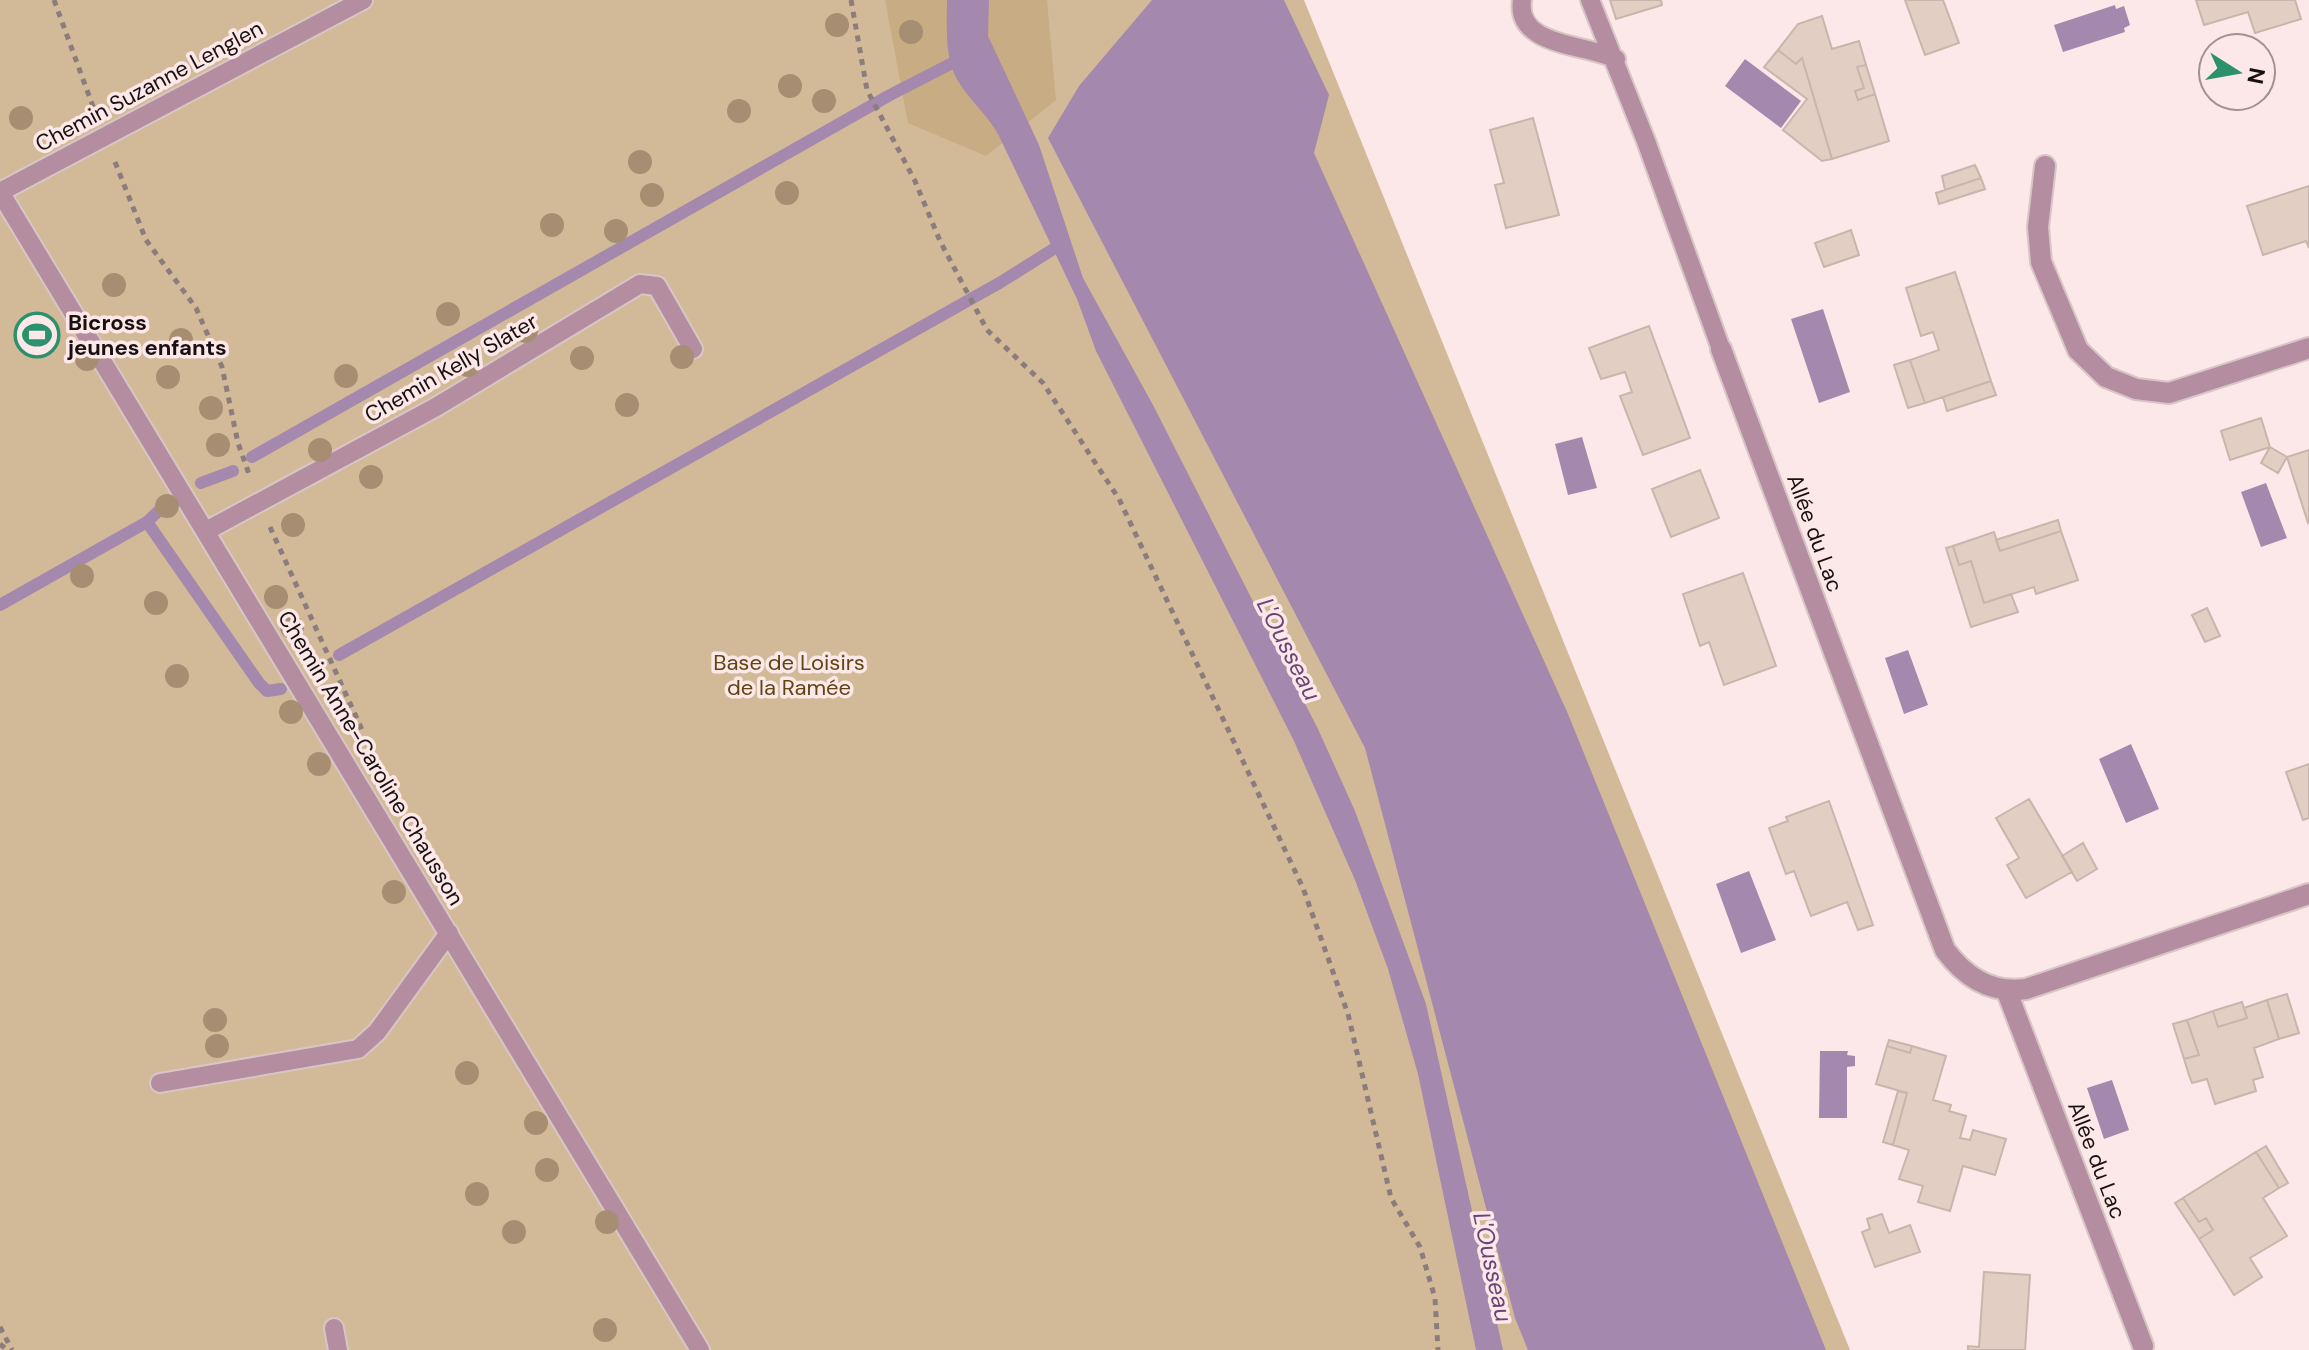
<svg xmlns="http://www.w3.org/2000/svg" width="2309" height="1350" font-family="'DM Sans',sans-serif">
  <rect width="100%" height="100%" fill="#fce8e8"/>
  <path fill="#d2ba98" d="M0 0H1304L1850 1350H0Z"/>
  <path fill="#c8ac84" d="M885 0H1047L1056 100 986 156 908 123Z"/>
  <path fill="#a588ad" d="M947 0H989L988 36 1039 145 1083 278 1153 405 1318 729 1355 811 1426 1004 1503 1350H1476L1418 1074 1388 969 1355 880 1294 741 1096 351 1077 299 999 136C988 115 970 101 958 81 944 59 947 25 947 0Z
    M1152 0H1284L1329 95 1314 153 1568 714 1826 1350H1528L1515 1318 1365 748 1048 138 1079 86Z
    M2115 5 2116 9 2124 6 2130 25 2124 28 2125 32 2063 52 2054 25Z
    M1745 59 1801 101 1781 128 1725 86Z
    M1823 309 1850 392 1819 403 1791 319Z
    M1582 437 1597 488 1568 495 1555 444Z
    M2266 483 2287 538 2261 547 2241 492Z
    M1908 650 1928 705 1904 714 1885 658Z
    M2131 744 2159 809 2126 823 2099 759Z
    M1749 871 1776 940 1741 953 1716 884Z
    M1820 1051H1848L1847 1055 1855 1056V1066L1847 1067V1118H1819Z
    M2112 1080 2129 1130 2104 1139 2087 1088Z"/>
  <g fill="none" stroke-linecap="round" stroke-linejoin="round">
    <path stroke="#a588ad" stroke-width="12" d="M252 457 890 95 964 57
      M201 483 233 471
      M147 522 165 505
      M0 605 147 522 259 683 267 691 281 689
      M339 655 1001 282 1063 243"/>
  </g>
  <path fill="#e3cec4" stroke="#c9b5ab" stroke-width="2" d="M1610 0H1661L1662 5 1616 19Z
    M1905 0H1943L1959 43 1925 55Z
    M2196 0H2295L2301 19 2255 33 2248 12 2204 25Z
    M1822 16 1832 49 1859 41 1866 65 1857 67 1864 88 1855 91 1858 100 1875 94 1889 141 1832 159 1802 58 1796 64 1778 50 1798 24Z
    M1778 50 1796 64 1802 58 1832 159 1822 161 1783 130 1807 99 1764 67Z
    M1866 65 1875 94 1858 100 1855 91 1864 88 1857 67Z
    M1533 118 1559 215 1506 228 1495 185 1504 183 1490 130Z
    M1975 165 1981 178 1945 190 1942 176Z
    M1981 178 1985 189 1939 204 1936 193Z
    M2309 186V248L2306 241 2263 255 2247 206Z
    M1851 230 1859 255 1824 267 1815 243Z
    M1955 272 1991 381 1925 403 1910 360 1939 350 1933 332 1921 336 1906 288Z
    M1649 326 1690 438 1643 455 1620 396 1632 392 1625 372 1601 379 1589 348Z
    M1910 360 1925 403 1908 408 1894 365Z
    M1991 381 1996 395 1947 411 1943 397Z
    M2261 418 2270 447 2230 460 2221 431Z
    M2270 447 2287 457 2278 473 2261 463Z
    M2309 450V522L2308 523 2287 457Z
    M1700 470 1719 518 1671 537 1652 489Z
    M2058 520 2061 531 2000 551 1996 540Z
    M2061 531 2078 580 2036 594 2034 587 1984 603 1971 561 1959 565 1953 546 1994 532 2000 551Z
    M1953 546 1959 565 1971 561 1984 603 2011 594 2018 612 1971 627 1946 548Z
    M1743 573 1776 666 1724 685 1709 642 1700 646 1683 594Z
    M2207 608 2220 636 2205 642 2192 615Z
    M2309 764V818L2303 820 2286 772Z
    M2029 799 2072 872 2026 898 2007 865 2019 858 1996 818Z
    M1829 801 1873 925 1858 930 1847 902 1811 916 1794 871 1786 874 1769 828 1788 821 1786 817Z
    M2083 843 2097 869 2077 881 2062 856Z
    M2287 994 2299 1033 2279 1039 2267 1000Z
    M2267 1000 2279 1039 2254 1048 2263 1077 2253 1080 2256 1091 2215 1104 2207 1079 2192 1083 2189 1075 2184 1059 2199 1055 2187 1020 2213 1011 2218 1027 2247 1018 2244 1008Z
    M2242 1002 2247 1018 2218 1027 2213 1011Z
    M2187 1020 2199 1055 2184 1059 2173 1024Z
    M1889 1040 1912 1046 1910 1053 1887 1046Z
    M1887 1046 1910 1053 1912 1046 1946 1056 1933 1100 1951 1105 1949 1111 1966 1116 1960 1138 1970 1140 1973 1130 2006 1139 1995 1175 1963 1166 1950 1211 1918 1202 1923 1186 1899 1179 1909 1150 1893 1145 1907 1093 1876 1084Z
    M1898 1091 1907 1093 1893 1145 1883 1142Z
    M2266 1146 2288 1183 2279 1188 2256 1152Z
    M2256 1152 2279 1188 2263 1198 2287 1236 2250 1258 2262 1277 2234 1295 2199 1239 2213 1230 2206 1218 2199 1222 2183 1198Z
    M2183 1198 2199 1222 2206 1218 2213 1230 2199 1239 2175 1203Z
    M1882 1214 1889 1233 1910 1225 1920 1252 1875 1267 1862 1232 1870 1229 1867 1219Z
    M1984 1272 2030 1275 2025 1350H1968V1346L1979 1347Z"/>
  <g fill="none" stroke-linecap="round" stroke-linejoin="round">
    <g stroke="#d8c6c6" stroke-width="22">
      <path id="service" d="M1522 0C1515 47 1587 44 1616 59
        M1590 0 1646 141 1721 349
        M0 192 700 1350
        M0 192 363 0
        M206 531 436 407 640 284 657 286 693 349
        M160 1083 358 1049 377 1032 449 933
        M334 1328 338 1350"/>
    </g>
    <g stroke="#d8c6c6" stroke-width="24">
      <path id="minor" d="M2045 166 2038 227 2041 262 2078 350 2106 377 2136 389 2169 393 2309 348
        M1721 349 1945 950C1965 977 1991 994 2026 989L2309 894
        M2007 992 2143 1346"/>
    </g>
    <path stroke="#8b7d7d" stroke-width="5" stroke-dasharray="6 6" stroke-linecap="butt" d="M54 0 95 112
      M851 0 867 90 915 181 940 241 987 330 1043 383 1119 499 1303 888 1348 1014 1391 1198 1420 1247 1435 1298 1438 1350
      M115 162 146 240 196 308 222 367 238 443 250 477
      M270 527 363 732
      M0 1327 12 1350
      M0 1344 7 1350"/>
    <use href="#service" stroke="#b58da1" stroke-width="18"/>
    <use href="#minor" stroke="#b58da1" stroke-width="20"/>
  </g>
  <g fill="#a78e73">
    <circle cx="837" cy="25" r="12"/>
    <circle cx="911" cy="32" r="12"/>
    <circle cx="790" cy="86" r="12"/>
    <circle cx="824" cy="101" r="12"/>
    <circle cx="739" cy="111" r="12"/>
    <circle cx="21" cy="118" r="12"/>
    <circle cx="640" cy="162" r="12"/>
    <circle cx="787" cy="193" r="12"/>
    <circle cx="652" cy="195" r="12"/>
    <circle cx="552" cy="225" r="12"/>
    <circle cx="616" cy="231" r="12"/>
    <circle cx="114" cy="285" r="12"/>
    <circle cx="448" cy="314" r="12"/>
    <circle cx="526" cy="331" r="12"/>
    <circle cx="181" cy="340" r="12"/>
    <circle cx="682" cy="357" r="12"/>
    <circle cx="582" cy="358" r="12"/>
    <circle cx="87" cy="359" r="12"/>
    <circle cx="468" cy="365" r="12"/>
    <circle cx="346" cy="376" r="12"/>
    <circle cx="168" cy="377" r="12"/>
    <circle cx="627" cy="405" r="12"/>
    <circle cx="211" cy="408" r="12"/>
    <circle cx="218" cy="445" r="12"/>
    <circle cx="320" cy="450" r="12"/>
    <circle cx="371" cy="477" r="12"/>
    <circle cx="167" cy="506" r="12"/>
    <circle cx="293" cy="525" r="12"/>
    <circle cx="82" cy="576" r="12"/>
    <circle cx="276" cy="597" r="12"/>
    <circle cx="156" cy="603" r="12"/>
    <circle cx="292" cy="627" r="12"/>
    <circle cx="177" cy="676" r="12"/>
    <circle cx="291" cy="712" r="12"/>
    <circle cx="319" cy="764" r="12"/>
    <circle cx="394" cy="892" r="12"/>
    <circle cx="215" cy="1020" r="12"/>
    <circle cx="217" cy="1046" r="12"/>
    <circle cx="467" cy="1073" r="12"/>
    <circle cx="536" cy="1123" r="12"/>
    <circle cx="547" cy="1170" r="12"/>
    <circle cx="477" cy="1194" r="12"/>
    <circle cx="607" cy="1222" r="12"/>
    <circle cx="514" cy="1232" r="12"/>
    <circle cx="605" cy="1330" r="12"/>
  </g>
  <defs>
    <g id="stadium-ring" transform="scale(2.3)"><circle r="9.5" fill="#fce8e8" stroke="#2c916d" stroke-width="1.5"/><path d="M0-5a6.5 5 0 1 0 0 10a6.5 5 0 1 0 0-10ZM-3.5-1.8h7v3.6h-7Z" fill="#2c916d"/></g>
  </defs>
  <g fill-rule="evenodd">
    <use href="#stadium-ring" x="37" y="335"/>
  </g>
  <g text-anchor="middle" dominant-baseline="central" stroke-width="7" stroke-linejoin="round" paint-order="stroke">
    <g font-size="22" fill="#191111" stroke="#fce8e8">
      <text transform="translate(149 86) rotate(-28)">Chemin Suzanne Lenglen</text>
      <text transform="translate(451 368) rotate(-30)">Chemin Kelly Slater</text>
      <text transform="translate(1815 533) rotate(70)">Allée du Lac</text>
      <text transform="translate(371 758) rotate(59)">Chemin Anne-Caroline Chausson</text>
      <text transform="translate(2097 1160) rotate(69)">Allée du Lac</text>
    </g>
    <g font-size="22" font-weight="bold" fill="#191111" stroke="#fce8e8" text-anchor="start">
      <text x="68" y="322">Bicross<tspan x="68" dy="25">jeunes enfants</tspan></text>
    </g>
    <g font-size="22" fill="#614414" stroke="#fce8e8">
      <text x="789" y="662">Base de Loisirs<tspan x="789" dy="25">de la Ramée</tspan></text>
    </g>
    <g font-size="24" font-style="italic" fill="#6c4477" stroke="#fce8e8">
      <text transform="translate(1289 649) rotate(63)">L'Ousseau</text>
      <text transform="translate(1493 1267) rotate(78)">L'Ousseau</text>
    </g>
  </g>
  <g transform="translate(2237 72) rotate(101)"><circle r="38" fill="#fce8e8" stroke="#a19292" stroke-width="2"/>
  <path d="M0-6L14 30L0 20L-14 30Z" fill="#2c916d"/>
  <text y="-12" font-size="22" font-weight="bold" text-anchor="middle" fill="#191111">N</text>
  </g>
</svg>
